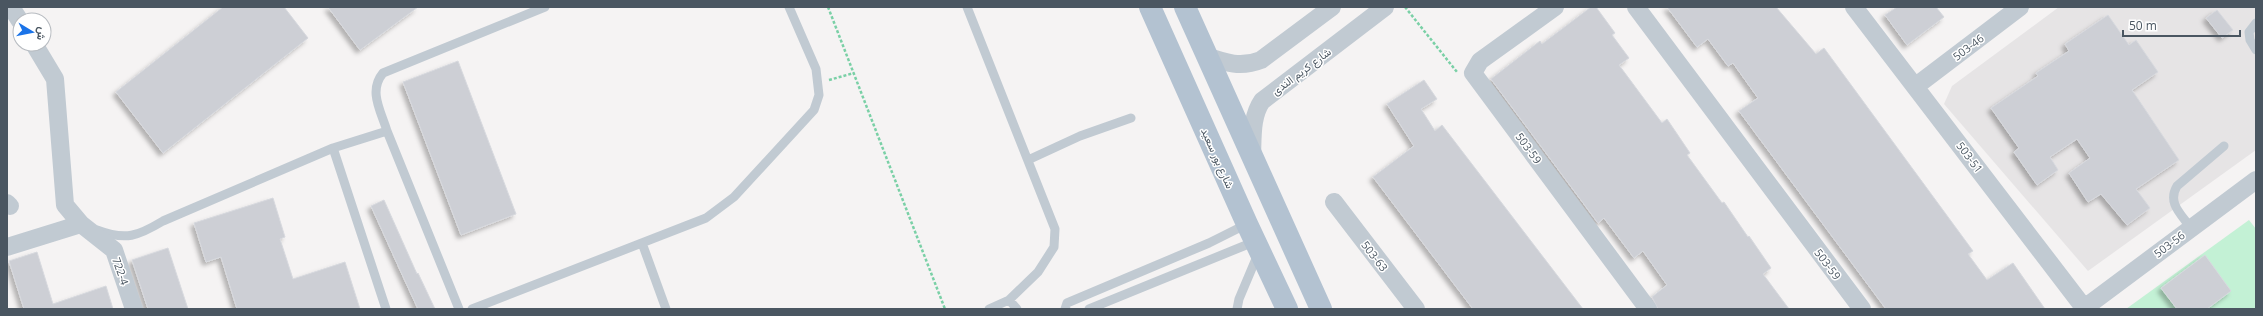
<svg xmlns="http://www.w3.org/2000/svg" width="2263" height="316" font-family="'Open Sans',Vazirmatn,sans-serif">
  <defs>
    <filter id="shadow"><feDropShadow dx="-3.5" dy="3.5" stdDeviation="2" flood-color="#0004"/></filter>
  </defs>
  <rect width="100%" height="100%" fill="#f5f3f3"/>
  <path fill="#e6e4e5" d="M2059 7H2256V150L2088 271 1944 104 1952 86Z"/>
  <path fill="#c3f1d5" d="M2249 220 2256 229V309H2126Z"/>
  <path fill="#cdcfd5" stroke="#d7d9de" filter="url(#shadow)" d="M223 7H284L308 38 163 153 116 92Z
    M328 7H418L360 50Z
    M1591 7H1596L1615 33 1612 35 1629 58 1619 65 1662 123 1667 119 1690 153 1687 155 1722 203 1724 202 1748 237 1749 236 1771 268 1763 274 1789 309H1658L1652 297 1667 285 1643 251 1634 258 1604 218 1598 223 1491 79 1540 41 1542 44Z
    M1667 7H1776L1816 54 1824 48 1973 251 1968 254 1987 280 2013 263 2045 309H1886L1739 111 1758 98 1733 63 1728 66 1708 39 1697 47Z
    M1897 7H1936L1944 17 1907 45 1885 15Z
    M2217 10 2233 30 2222 38 2206 18Z
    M2108 15 2129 45 2136 40 2158 72 2132 90 2179 160 2136 189 2150 208 2127 225 2101 194 2088 202 2069 173 2090 158 2077 139 2050 157 2058 170 2037 185 2014 152 2019 148 1991 108 2038 76 2036 73 2069 51 2065 44Z
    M458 61 516 214 461 235 403 82Z
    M1424 80 1437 99 1421 109 1435 131 1442 125 1583 309H1473L1373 177 1414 146 1387 104Z
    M273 198 285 237 280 239 293 279 345 262 360 309H237L221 257 206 262 194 223Z
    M384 200 417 274 418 273 435 309H418L400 270 371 206Z
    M168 248 188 309H148L132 260Z
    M37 252 53 304 106 286 113 309H24L9 261Z
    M2205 255 2231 291 2207 309H2177L2161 288Z"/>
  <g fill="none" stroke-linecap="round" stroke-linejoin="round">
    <path stroke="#7ad0a6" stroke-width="2.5" stroke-dasharray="3 2" stroke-linecap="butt" d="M828 7 945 309
      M1405 7 1457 72
      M829 80 854 73"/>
    <path stroke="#c1cad2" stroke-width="9" d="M967 7 1055 229 1054 247 1038 272 1009 300 989 309
      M2256 23 2249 32 2250 40 2256 50
      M387 131C381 111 368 91 383 73L545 7
      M333 148 387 131 459 309
      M1028 160 1080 136 1131 118
      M2191 228C2181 214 2167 203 2177 186L2224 146
      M97 230C126 241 138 236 163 221L333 148 386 309
      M642 243 666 309
      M1009 300 1017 309
      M472 309 706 218 734 197 814 110 819 95 816 69 789 7
      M1065 309 1067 303 1209 243 1247 224
      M1089 309 1256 241
      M1237 309 1239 299 1258 254"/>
    <path stroke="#c1cad2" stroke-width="18" d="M11 7 20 21
      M1555 7 1480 61 1473 73 1648 309
      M1636 7 1862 309
      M1854 7 2085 309
      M34 44 55 79 65 205 81 224 114 250 134 309
      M1206 56C1226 63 1241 68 1261 60L1332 7
      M1916 86 2020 7
      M1252 156C1253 137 1251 117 1262 101L1385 7
      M1334 202 1416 309
      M7 203 10 206
      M7 247 81 224
      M2083 309 2256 180"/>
    <path stroke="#b3c2d1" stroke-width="22" d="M1150 7 1247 224 1287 309
      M1185 7 1321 309"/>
  </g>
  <g text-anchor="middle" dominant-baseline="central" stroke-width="3" stroke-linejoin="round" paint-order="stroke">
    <g font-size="11" fill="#4a5661" stroke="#fff">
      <text transform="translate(1968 47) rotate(-37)">503-46</text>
      <text transform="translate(1301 71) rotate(-37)">شارع كريم الندى</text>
      <text transform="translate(1529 148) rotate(54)">503-59</text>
      <text transform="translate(1970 157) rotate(53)">503-51</text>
      <text transform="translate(1218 158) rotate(66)">شارع بور سعيد</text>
      <text transform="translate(2169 244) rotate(-37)">503-56</text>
      <text transform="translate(1375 256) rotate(52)">503-63</text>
      <text transform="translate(1828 264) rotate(53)">503-59</text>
      <text transform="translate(121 271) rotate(71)">722-4</text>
    </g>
  </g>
  <rect width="2263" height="316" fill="none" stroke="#4a5661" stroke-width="16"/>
  <g transform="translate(32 32) rotate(100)"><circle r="19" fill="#ffffff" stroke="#b7bbc0"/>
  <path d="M0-3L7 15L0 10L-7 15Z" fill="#1a73e8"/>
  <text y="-6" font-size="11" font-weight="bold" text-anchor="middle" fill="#4a5661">ش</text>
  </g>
  <path d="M2123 30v6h117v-6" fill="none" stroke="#4a5661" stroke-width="2"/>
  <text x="2129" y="30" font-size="12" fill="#4a5661" stroke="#ffffff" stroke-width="3" paint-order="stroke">50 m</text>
</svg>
